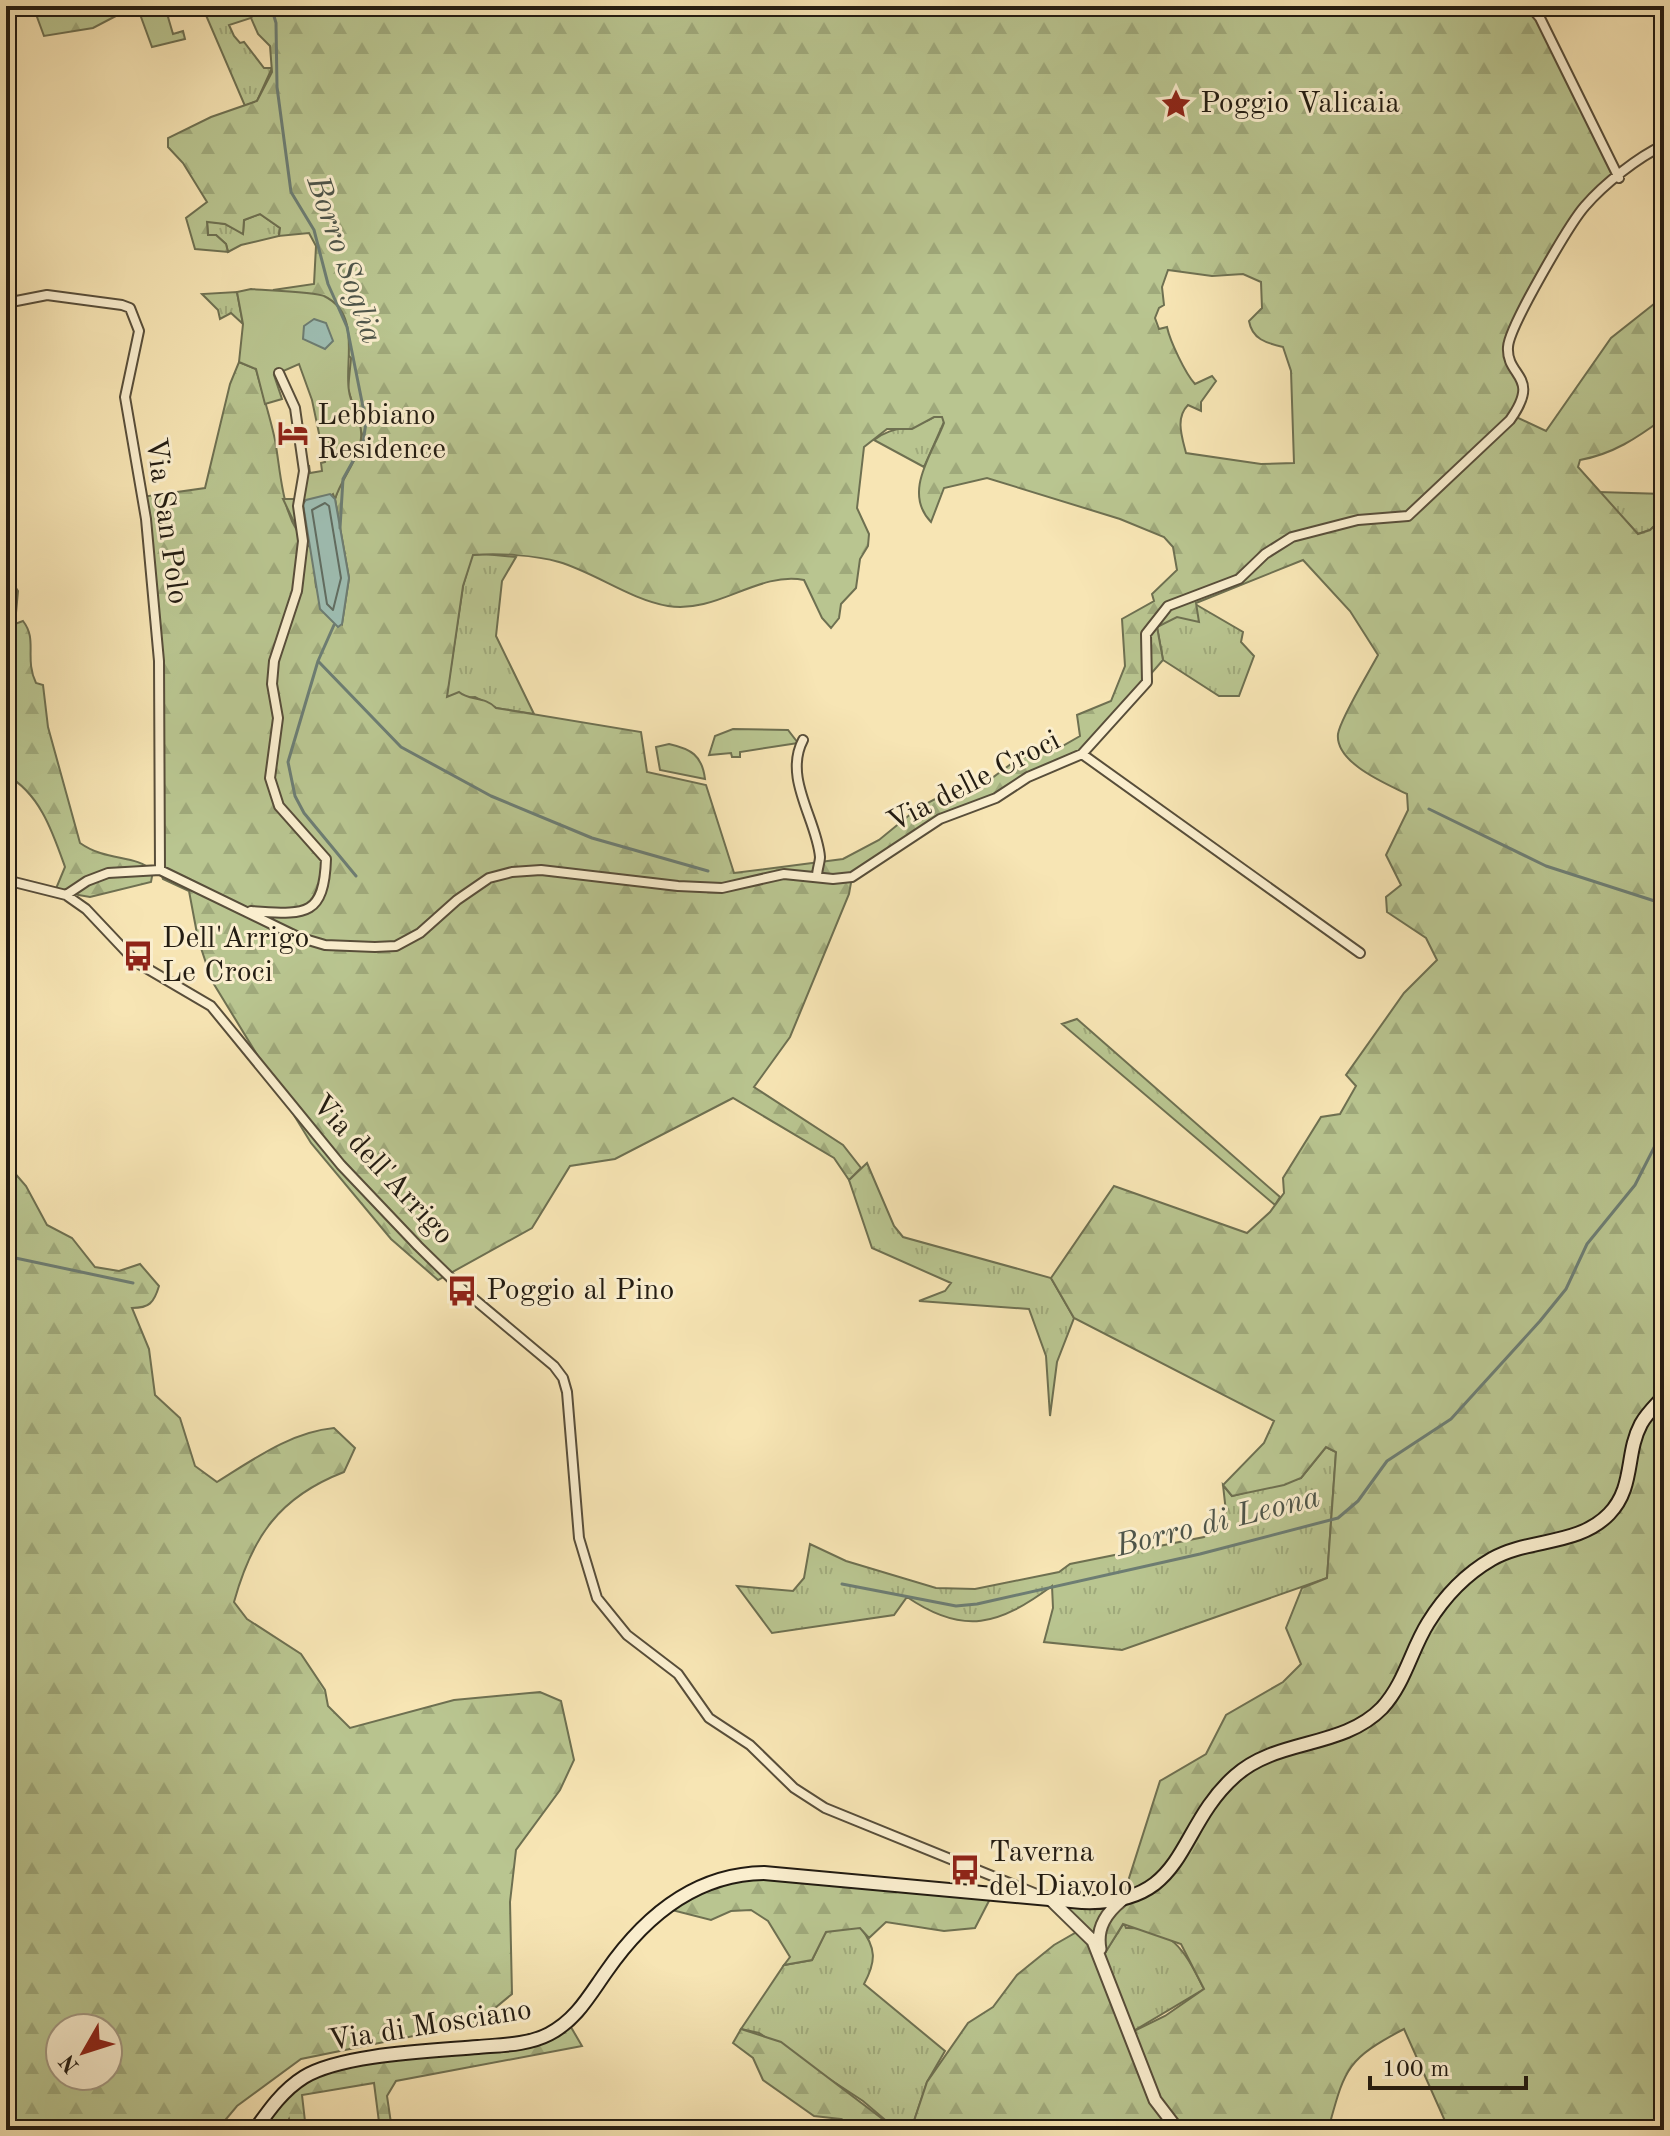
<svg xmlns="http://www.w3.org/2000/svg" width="1670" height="2136" font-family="'Old Standard TT',serif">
  <defs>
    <pattern id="grass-tufts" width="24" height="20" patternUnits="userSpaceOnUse" patternTransform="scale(2)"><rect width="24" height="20" fill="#b9c590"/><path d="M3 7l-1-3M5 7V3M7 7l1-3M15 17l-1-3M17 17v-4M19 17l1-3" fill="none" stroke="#9fa97b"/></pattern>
    <pattern id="forest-firs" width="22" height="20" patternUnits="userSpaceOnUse" patternTransform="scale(2)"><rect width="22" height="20" fill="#b9c590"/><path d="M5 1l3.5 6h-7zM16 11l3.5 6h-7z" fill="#9fa97b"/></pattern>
  </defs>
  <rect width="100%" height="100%" fill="#f7e5b4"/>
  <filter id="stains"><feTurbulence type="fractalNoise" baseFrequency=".0025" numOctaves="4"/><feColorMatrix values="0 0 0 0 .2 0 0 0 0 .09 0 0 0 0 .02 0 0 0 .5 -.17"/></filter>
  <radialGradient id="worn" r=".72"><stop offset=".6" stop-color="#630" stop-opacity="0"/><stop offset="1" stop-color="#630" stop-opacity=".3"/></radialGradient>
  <path fill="url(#grass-tufts)" stroke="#6e7051" stroke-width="2" d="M137 6H167L170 15 175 13 168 17 173 34 183 31 185 39 152 47Z
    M202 6H260L251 18 229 25 234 36 240 43 244 42 264 68H272L257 101 245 106Z
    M260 214 280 228 279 236 241 245 228 252 226 244 216 235H208L207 221 225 224 243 233 244 220Z
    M237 292 243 324 231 313 220 319 218 310 202 294Z
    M934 417H943L944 422 924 467 874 440C892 425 915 430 934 417Z
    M1598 492 1664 494V517L1650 530 1638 534Z
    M484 554 516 557 502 581 496 636 534 714 496 708 475 697 446 699 463 586 472 555Z
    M1195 604 1243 632 1241 642 1254 656 1239 696H1219L1163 660 1157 627Z
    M1077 1019 1280 1197 1275 1205 1062 1024Z
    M867 1163 894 1226 903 1237 1051 1278 1074 1318 1057 1362 1050 1416 1046 1356 1029 1309 919 1301 945 1291 951 1283 872 1248 849 1180Z
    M1326 1447 1336 1452 1327 1578 1122 1650 1044 1642 1053 1608 1052 1586C999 1625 964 1636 907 1597L894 1615 772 1633 737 1586 793 1591 804 1578 810 1544 846 1561 936 1588 975 1589 1059 1572 1070 1564 1204 1537 1226 1512 1223 1485 1232 1496 1301 1478Z
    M1051 1900H1122L1102 1957 1124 1923 1126 1928C1174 1927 1185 1952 1204 1989L1130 2033 1101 1958Z
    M860 1927C877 1948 876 1962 864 1984L945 2051 927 2082 911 2130H897L863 2101 759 2033 741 2029 784 1965 812 1960 826 1931Z"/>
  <path fill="url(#forest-firs)" stroke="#6e7051" stroke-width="2" fill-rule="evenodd" d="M33 6H135L93 28 44 36Z
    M260 6H1530L1619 178 1587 204 1512 331 1508 347 1524 393 1514 416 1546 431 1611 338 1664 296V418C1637 438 1613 454 1580 460L1578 467 1638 534 1650 530 1664 517V2130H1449L1404 2029C1345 2060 1345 2069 1328 2130H911L927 2082 968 2023 993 2007 1017 1975 1054 1945 1082 1929 1098 1941 1122 1900 1160 1781 1206 1754 1226 1715 1283 1682 1301 1664 1286 1628 1302 1588 1327 1578 1336 1452 1326 1447 1301 1478 1284 1485 1232 1496 1223 1485 1264 1443 1274 1421 1074 1318 1051 1278 1114 1186 1247 1233 1270 1212 1284 1193 1283 1178 1321 1117 1340 1114 1356 1086 1346 1075 1404 993 1437 960 1426 938 1387 912 1386 897 1401 885 1386 855 1408 810 1407 794C1387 784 1335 763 1338 734 1340 719 1369 672 1378 655L1350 611 1303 560 1196 603 1199 622 1177 617 1157 627 1163 660 1082 753 1007 791 940 818 852 877 849 894 790 1037 754 1087 843 1145 861 1168 849 1180 834 1158 733 1098 615 1159 570 1166 532 1228 438 1280 391 1239 311 1143 212 981 198 939 189 891 163 879 160 870 159 661 141 497 205 488 230 384 239 362 256 369C262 392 270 416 275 440 282 479 281 521 312 549L316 587 342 624 349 578 335 499 342 477 358 454 362 434 348 389 351 358 289 294 273 290 314 284 316 246 309 233 279 236 280 228 260 214 244 220 243 234 225 224 207 222 208 235H216L226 244 228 252 195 249 186 218 207 202 183 163 168 147V138L211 117 257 101 272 72 270 46 258 34 251 18ZM1168 270 1212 276 1243 274 1261 282 1262 308 1249 321C1252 339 1266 343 1283 347L1291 371 1294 463 1261 464 1186 453C1182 437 1175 418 1188 405L1201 411V402L1216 381 1212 376 1195 384C1185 373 1170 341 1167 327L1159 329 1155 318 1159 308 1164 305 1162 287ZM934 417H942L944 423C933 453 902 492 931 522L944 488 987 478 1120 519 1164 537 1173 547 1177 570 1152 594 1154 601 1122 619 1125 666 1111 701 1077 715 1080 736 1052 752 1019 758 980 787 954 789 918 808 879 840 843 859 734 873 706 785 647 772 641 732 496 708C485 696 469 701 459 692L447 697 463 586 473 555C498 553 535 555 559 562 596 573 629 599 668 606 717 614 758 571 804 580L822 618 831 628 839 618 841 604 856 588 860 559 868 546 869 534 857 508 864 447 887 429H912ZM1123 1924 1181 1944 1204 1989 1165 2016 1130 2033 1102 1958Z
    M6 573 18 591 15 624 23 621C38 640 24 658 36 683L43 685 48 727 80 843C107 862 135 854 153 871L151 882 90 897 55 891 65 867C53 833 40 793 6 775Z
    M6 1163 26 1186 47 1225 72 1238 95 1267 119 1271 140 1264 159 1286C154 1303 149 1308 132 1308L149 1349 155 1395 180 1418 195 1466 217 1482C254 1459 291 1432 334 1428L355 1448 344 1472C279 1497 252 1537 234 1602L247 1619 301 1654 325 1690 328 1706 350 1728 454 1700 540 1692 561 1701 574 1760 560 1790 516 1850 510 1902 512 1994 472 2027 438 2031 301 2059 237 2106 217 2130H6ZM60 2028H108V2076H60Z
    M742 1873 992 1895 975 1928 944 1931 886 1922 869 1938 860 1928 826 1932 812 1960 784 1965 790 1957 768 1921 751 1910 731 1911 711 1920 664 1908Z
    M568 2022 582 2046 396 2081 387 2096 392 2130H380L374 2083 302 2095 306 2130H292L289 2119 283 2130H255L275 2102 327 2066 536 2039Z
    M741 2029 781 2042 897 2130H832L841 2119 814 2116 763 2080 753 2058 733 2043Z"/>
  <path fill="#b9c590" stroke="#6e7051" stroke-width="2" d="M251 289C262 290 317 292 324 296 362 314 344 363 349 391 351 406 363 422 361 438 359 460 342 477 335 499L333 494 305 514 312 549 303 541 283 499H303L309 465 310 473 322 471 321 463 325 462 312 400 299 364 274 375 282 399 265 404 256 369 239 362 243 324 237 292Z
    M733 729 788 730 798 743 740 752V757H732L731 753 709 755 715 736Z
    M669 744C691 749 702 755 705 779L660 770 656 747Z"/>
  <path fill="#9ebeb3" stroke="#6d7d73" stroke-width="2" d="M314 319 326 323 333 341 325 349 303 339 304 326Z
    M330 494 335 499 349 578 342 624 338 627 320 609 303 504 306 500Z"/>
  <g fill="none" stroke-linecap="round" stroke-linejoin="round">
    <path stroke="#606d62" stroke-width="2" d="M325 503 329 506 341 578 333 610 327 604 312 510Z"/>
    <path stroke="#6d7d73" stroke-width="3" d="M271 6 276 23 277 87 291 192 314 230 328 284 347 327 366 422 363 443 343 479 340 528
      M334 625 318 661 288 762 295 796 304 813 356 876
      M318 661 401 747 491 796 592 838 708 871
      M1429 809 1546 866 1664 904
      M6 1256 133 1283
      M842 1584 956 1606 977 1604 1200 1554 1338 1518 1358 1501 1387 1461 1451 1419 1540 1321 1566 1289 1587 1244 1635 1185 1664 1128"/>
    <g stroke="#584e3a" stroke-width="12">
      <path id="minor" d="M1530 6 1540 18 1619 178
        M6 303 47 295 122 305 130 308 139 331 125 397 146 519 159 661 160 870
        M803 740C783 778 817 820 820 857 820 862 817 870 817 876
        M1082 754 1360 953
        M6 880 66 895 86 909 136 962 211 1006 341 1165 418 1246 462 1289 554 1366 563 1378 567 1392 579 1538 597 1598 627 1635 678 1674 709 1718 750 1745 794 1788 825 1808 1039 1895
        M66 895 87 881 108 873 160 870 298 937 325 945 375 947 396 946 420 933 457 900 489 878 512 872 541 870 678 886 722 888 784 874 833 879 852 877 940 819 996 798 1028 777 1082 754 1147 682 1146 634 1168 606 1239 579 1265 554 1292 537 1358 520 1408 516 1510 420C1542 375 1506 378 1508 347 1509 327 1570 223 1585 206 1604 184 1638 157 1664 145
        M251 911C302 914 324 920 326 859L279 806 270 778 278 718 272 684 274 661 297 591 303 541 298 506 304 471 295 408 279 373"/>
    </g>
    <g stroke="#584e3a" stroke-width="15">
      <path id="tertiary" d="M1051 1900 1093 1941 1155 2100 1178 2130
        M1100 1949C1096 1928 1106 1913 1122 1900"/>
    </g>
    <g stroke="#231c12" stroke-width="16">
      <path id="secondary" d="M255 2130C269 2110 283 2090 304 2077 342 2054 432 2051 478 2047 501 2045 528 2045 549 2034 576 2020 589 1996 606 1972 644 1917 694 1874 764 1873L1082 1902C1189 1906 1174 1830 1235 1776 1277 1738 1342 1749 1382 1708 1405 1683 1411 1650 1428 1623 1444 1597 1466 1574 1492 1559 1529 1538 1578 1546 1609 1514 1635 1487 1625 1454 1641 1424 1647 1413 1656 1405 1664 1396"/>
    </g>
    <use href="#minor" stroke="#faeece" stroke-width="8"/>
    <use href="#tertiary" stroke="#faeece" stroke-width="11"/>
    <use href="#secondary" stroke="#faeece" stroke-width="12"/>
  </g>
  <defs>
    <g id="sight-bare" transform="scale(2.4)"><path d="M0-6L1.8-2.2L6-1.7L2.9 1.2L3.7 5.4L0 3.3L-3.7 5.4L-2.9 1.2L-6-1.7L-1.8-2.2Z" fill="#8f2418" stroke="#faeece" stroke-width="2.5" paint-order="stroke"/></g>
    <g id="hotel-bare" transform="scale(2.4)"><path d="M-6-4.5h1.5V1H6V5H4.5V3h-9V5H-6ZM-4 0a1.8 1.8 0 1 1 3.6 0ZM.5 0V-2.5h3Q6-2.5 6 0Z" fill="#8f2418" stroke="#faeece" stroke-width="2.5" paint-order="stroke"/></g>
    <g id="bus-bare" transform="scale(2.4)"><path d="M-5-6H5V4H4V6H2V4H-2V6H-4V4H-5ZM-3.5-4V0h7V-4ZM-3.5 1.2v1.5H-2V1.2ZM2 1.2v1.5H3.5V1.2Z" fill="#8f2418" stroke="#faeece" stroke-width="2.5" paint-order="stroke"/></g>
  </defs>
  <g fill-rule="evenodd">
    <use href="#sight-bare" x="1176" y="104"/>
    <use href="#hotel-bare" x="293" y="433"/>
    <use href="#bus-bare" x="138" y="956"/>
    <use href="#bus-bare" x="462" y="1291"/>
    <use href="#bus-bare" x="965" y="1870"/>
  </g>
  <g text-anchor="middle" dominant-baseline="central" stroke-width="6" stroke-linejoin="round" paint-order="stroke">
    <g font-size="30" fill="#231c12" stroke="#faeece" text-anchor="start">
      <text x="1200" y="104">Poggio Valicaia</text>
      <text x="317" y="416">Lebbiano<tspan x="317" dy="34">Residence</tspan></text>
      <text x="162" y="939">Dell'Arrigo<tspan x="162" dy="34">Le Croci</tspan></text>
      <text x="486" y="1291">Poggio al Pino</text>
      <text x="989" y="1853">Taverna<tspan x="989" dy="34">del Diavolo</tspan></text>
    </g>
    <g font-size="30" fill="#231c12" stroke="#faeece">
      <text transform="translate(166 521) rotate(82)">Via San Polo</text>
      <text transform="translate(974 782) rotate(-27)">Via delle Croci</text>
      <text transform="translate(382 1170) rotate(47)">Via dell'Arrigo</text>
      <text transform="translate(430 2026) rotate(-9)">Via di Mosciano</text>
    </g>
    <g font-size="32" font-style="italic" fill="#4e554a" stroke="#faeece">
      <text transform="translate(343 260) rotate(71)">Borro Soglia</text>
      <text transform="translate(1218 1523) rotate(-14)">Borro di Leona</text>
    </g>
  </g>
  <rect width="1670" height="2136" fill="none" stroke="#f7e5b4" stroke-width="32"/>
  <rect x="8" y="8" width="1654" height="2120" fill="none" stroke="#231c12" stroke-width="4"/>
  <rect x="16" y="16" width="1638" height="2104" fill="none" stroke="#231c12" stroke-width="2"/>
  <g transform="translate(84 2052) rotate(231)"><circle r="38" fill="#faeece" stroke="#a49a83" stroke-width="2"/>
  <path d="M0-6L14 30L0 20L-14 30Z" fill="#8f2418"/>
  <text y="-12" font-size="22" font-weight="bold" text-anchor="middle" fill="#231c12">N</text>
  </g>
  <path d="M1370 2076v12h156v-12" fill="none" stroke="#231c12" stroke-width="4"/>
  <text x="1382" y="2076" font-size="24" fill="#231c12" stroke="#faeece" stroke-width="6" paint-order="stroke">100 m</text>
  <rect width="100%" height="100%" filter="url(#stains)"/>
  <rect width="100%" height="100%" fill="url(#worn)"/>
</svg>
